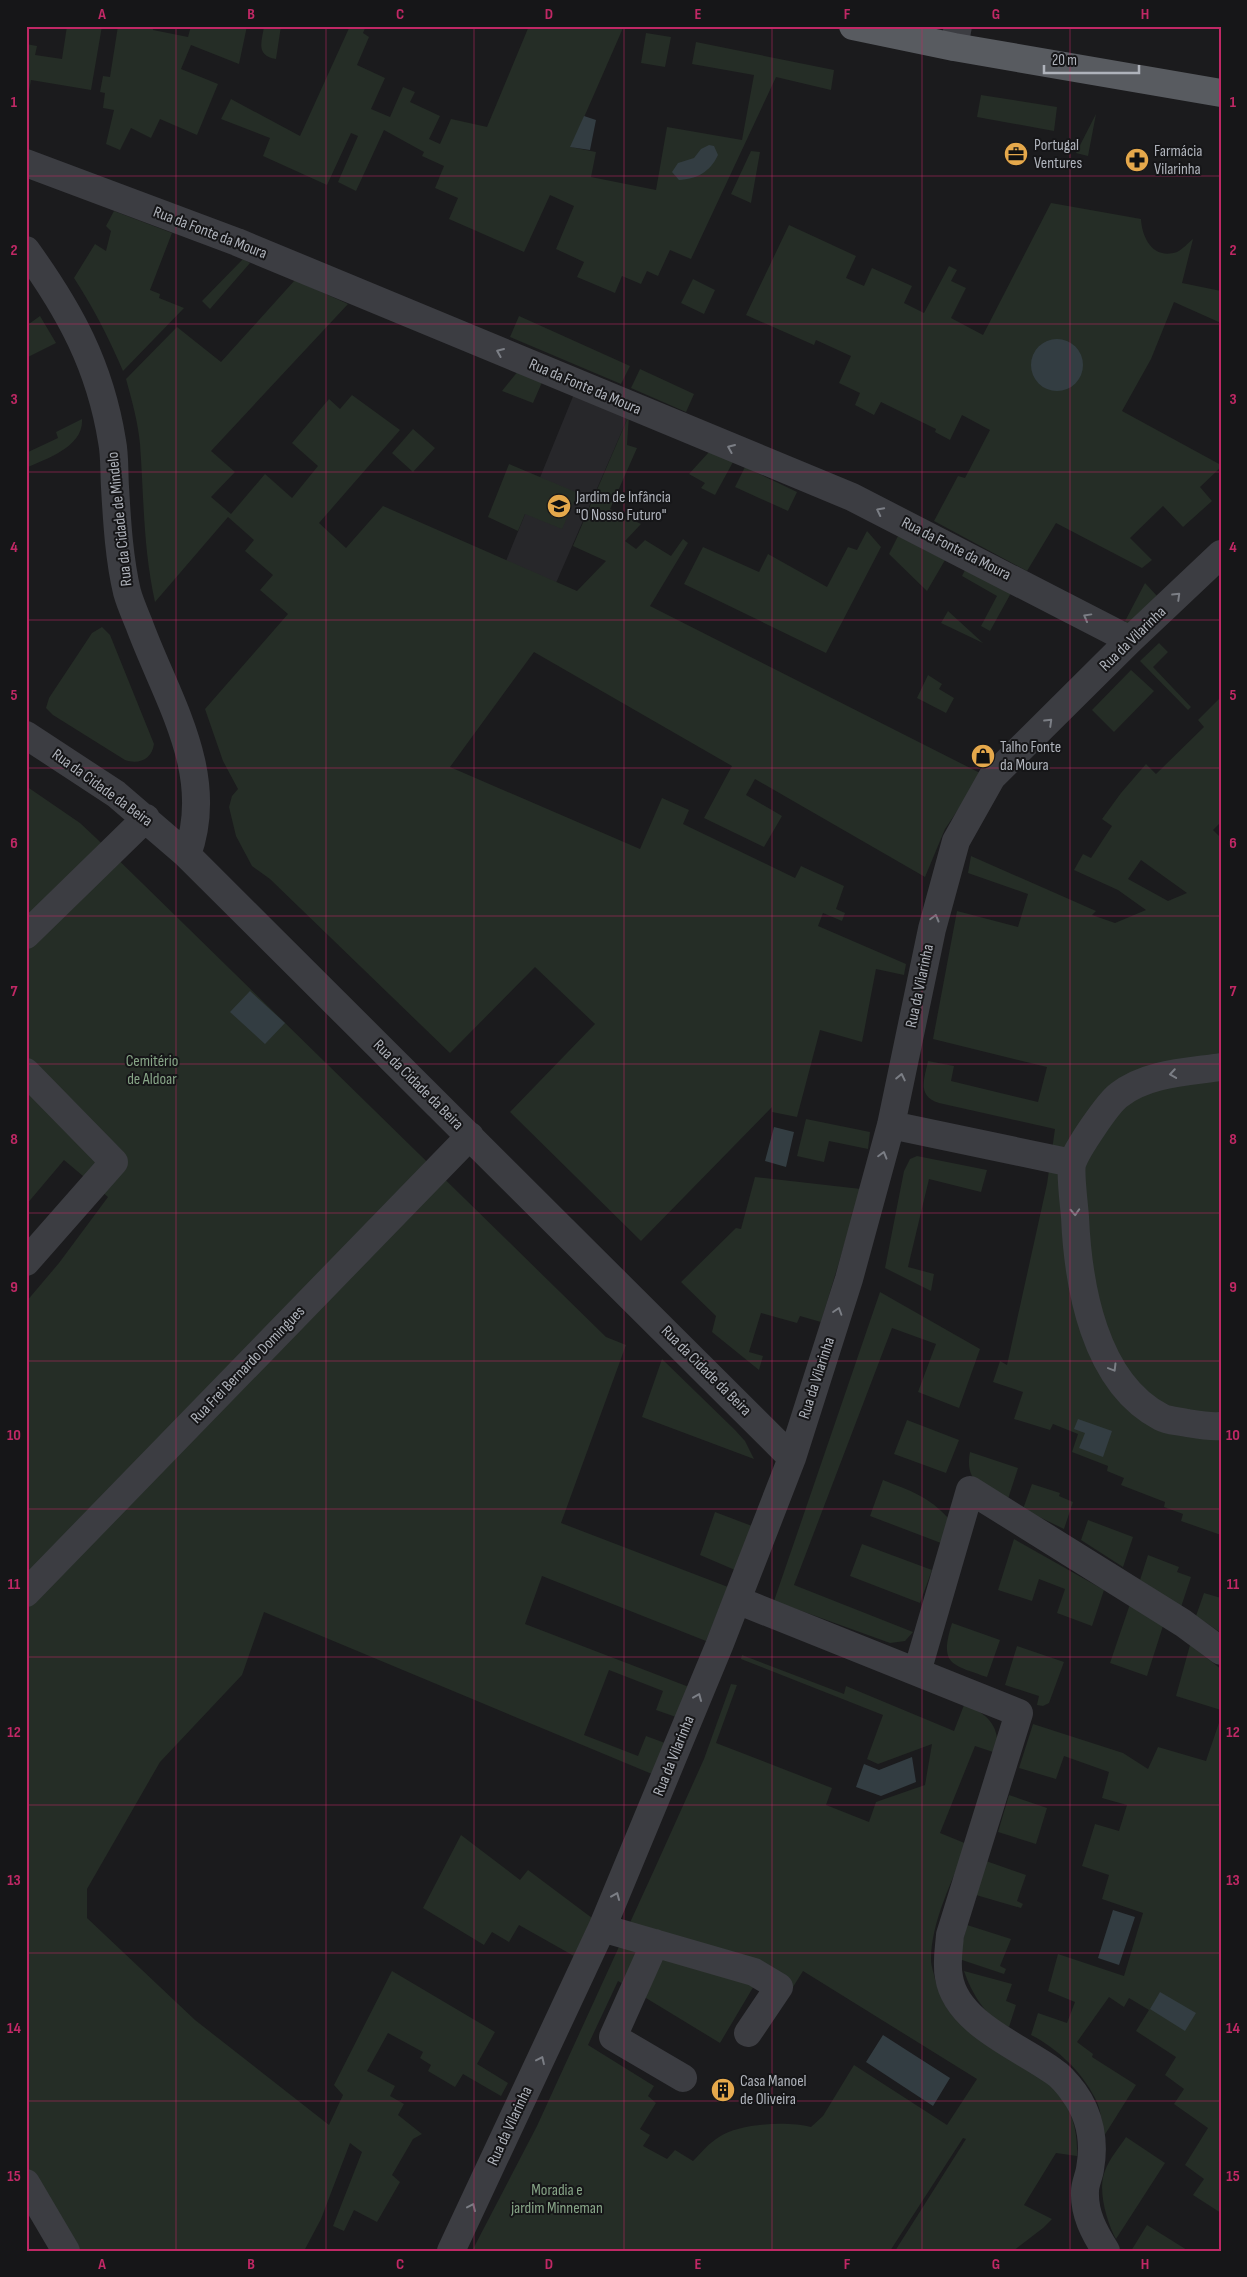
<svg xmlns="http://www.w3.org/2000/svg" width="1247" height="2277" font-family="'Sofia Sans Condensed',sans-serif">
  <rect width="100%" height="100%" fill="#1b1b1d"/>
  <path fill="#27272a" d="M574 394 629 415 556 583 506 561Z"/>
  <path fill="#252d26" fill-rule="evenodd" d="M67 26H102L91 90 31 80 26 108V44L37 46 35 55 62 59Z
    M118 26H153V30L188 37 191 26H247L239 64 191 45 181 69 218 84 197 135 160 119 151 138 131 128 120 150 106 144 114 110 103 108 105 93 100 92 103 76 110 77Z
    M264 26H281L276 59C255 55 262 42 264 26Z
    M350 26H366L363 33 369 37 357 65 385 78 371 109 390 117 403 87 415 92 410 102 440 116 429 139 440 144 451 119 487 127 529 26 623 28 571 147 596 152 591 177 656 190 667 127 742 140 754 75 692 64 696 42 834 70 831 90 776 77 691 259 670 250 658 276 647 271 641 284 622 276 615 293 577 277 584 262 556 249 574 206 550 195 524 252 449 219 458 198 435 188 444 166 422 156 424 152 384 130 356 191 338 182 358 136 351 133 327 185 263 156 270 138 221 119 231 99 300 136Z
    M646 33 671 37 665 67 641 63Z
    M981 95 1057 107 1054 131 977 117Z
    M1096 114 1088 156 1076 153Z
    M751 151 760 152 751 203 731 194Z
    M1051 203 1141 219C1142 238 1153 260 1177 252 1183 249 1188 243 1193 239L1182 283 1221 291V323L1174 302 1151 359 1122 411 1221 465V467L1200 487 1212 501 1183 527 1163 506 1130 538 1152 560 1142 568 1056 523 1027 571 934 521 958 476 965 478 990 430 962 415 950 440 935 432 936 429 881 402 874 415 855 405 860 393 839 383 851 356 816 340 814 345 746 315 789 225 856 256 846 278 864 286 872 268 912 286 904 303 924 313 949 266 957 270 951 281 966 288 951 318 983 335Z
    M114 211 172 233 150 290 160 294 159 298 184 308 123 371C109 338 93 307 74 278L95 244 106 251 111 231 106 226Z
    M243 259 250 263 210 309 202 301Z
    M693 279 715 290 704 314 681 303Z
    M295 280 348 304 211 451 235 472 211 497 231 514 265 474 292 498 318 466 292 443 329 399 340 409 352 395 400 430 319 523 346 548 383 506 577 591 606 561 573 546 629 415 627 445 637 448 610 509 641 524 625 541 636 549 645 540 671 556 683 539 688 543 650 606 982 774 945 829 925 877 755 779 746 795 782 816 764 847 704 818 732 766 534 652 450 767 640 849 662 798 689 810 683 824 795 878 801 866 844 886 836 909 845 913 842 921 823 913 818 926 906 964 904 975 876 969 862 1042 820 1030 797 1117 772 1112V1107L641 1241 510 1112 595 1024 535 967 450 1053 270 879 252 866 236 836 229 807 232 796 238 789 223 761 205 709 288 614 260 590 273 575 245 551 254 540 228 517 155 602C143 547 144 499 140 444 138 422 132 401 126 379L177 327 221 362Z
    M40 316 56 343 26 358V326Z
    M519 316 630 366 621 384 510 337Z
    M640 369 694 394 686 412 631 388Z
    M519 370 543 380 533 403 502 391Z
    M82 419C84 447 46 459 26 468V453L58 438 56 432Z
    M413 429 435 448 413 472 392 453Z
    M709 452 733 462 715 495 701 488 705 483 689 474Z
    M509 464 578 493 562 529 525 514 518 531 488 517Z
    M745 467 797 492 788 511 735 487Z
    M867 531 881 547 826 653 684 584 703 547 759 572 768 554 827 587 848 547 857 550Z
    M898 536 945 560 927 591 889 554Z
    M965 570 1011 593 990 631 981 626 997 596 962 576Z
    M1145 583 1158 597 1130 624 1123 625Z
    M948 611 983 643 941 623Z
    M102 627 110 635 154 744C152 759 139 765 125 760L53 715 46 708 49 698 92 633Z
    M1159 643 1168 652 1153 667 1191 707 1188 710 1140 661Z
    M1131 670 1154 691 1114 732 1092 710Z
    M928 675 942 684 939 689 954 698 946 713 917 698Z
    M1221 697V822L1213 830 1221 838V1535L1181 1521 1183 1514 1164 1507 1165 1502 1121 1485 1124 1478 1107 1471 1108 1466 1072 1452 1078 1434 1053 1424 1050 1430 1014 1419 1023 1392 993 1382 1000 1361 1007 1365 1047 1184 1055 1129 939 1103C917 1096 924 1080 928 1061L954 1066 951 1081 1038 1102 1047 1067 933 1039 957 911 1018 927 1028 894 968 873 971 856 1096 911 1092 915 1115 923 1146 910 1118 890 1074 870 1083 854 1091 858 1112 826 1102 819 1121 793 1146 764 1156 774 1204 727 1198 720ZM1141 860 1187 893 1168 901 1128 879Z
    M26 786 80 823 96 838 606 1337 626 1345 561 1523 728 1587 706 1641 542 1576 525 1624 689 1687 676 1717 656 1710 663 1691 609 1670 584 1735 638 1756 646 1736 665 1743 652 1774 264 1612 242 1675 160 1762 87 1889V1918L195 2020 329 2125 343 2095 334 2085 392 1971 495 2032 477 2064 508 2083 501 2096 463 2074 455 2087 428 2071 431 2065 420 2058 423 2052 388 2033 367 2071 395 2086 390 2096 404 2104 398 2115 422 2134 413 2139 392 2175 400 2182 377 2222 354 2210 344 2231 333 2226 362 2152 350 2143 321 2219 304 2251H77L26 2169V1302L59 1263 108 1197 64 1160 26 1205Z
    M806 1119 870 1132 868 1149 829 1141 824 1162 797 1156Z
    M917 1156 987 1170 981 1192 929 1179 908 1267 934 1274 931 1291 885 1268 904 1171 910 1159Z
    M755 1177 861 1189 821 1322 800 1316 797 1323 761 1313 749 1352 763 1356 759 1370 712 1332 716 1316 681 1282 736 1228 741 1229Z
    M880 1292 980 1349 959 1408 918 1392 936 1344 892 1328 794 1585 913 1632 905 1641 890 1643 774 1601Z
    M662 1359 735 1430 745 1441 754 1459 642 1417Z
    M907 1420 959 1440 946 1473 894 1454Z
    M970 1452 1018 1468 1007 1502C984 1488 964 1483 970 1452Z
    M883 1480C911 1491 928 1496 948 1518L941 1543 870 1516Z
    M1032 1484 1060 1493 1059 1496 1073 1502 1064 1529 1023 1509Z
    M715 1512 752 1526 735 1570 700 1555Z
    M1088 1520 1133 1537 1123 1567 1081 1540Z
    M1014 1539 1104 1590 1092 1626 1057 1613 1065 1589 1039 1579 1032 1601 998 1590Z
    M862 1544 932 1570 920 1603 850 1576Z
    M1148 1555 1179 1567 1177 1572 1191 1577 1181 1607 1140 1580Z
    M1204 1593 1221 1598V1633L1196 1616Z
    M1130 1604 1163 1626 1147 1676 1110 1663Z
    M952 1623 1000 1640 987 1677C951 1664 939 1665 952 1623Z
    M1190 1645 1221 1669V1710L1176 1696Z
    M1017 1646 1064 1662 1049 1703 1043 1706 1037 1705 1039 1696 1005 1685Z
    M742 1655 844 1694 846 1686 954 1731 964 1705C987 1712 1002 1728 996 1753L975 1746 940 1833 967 1844C953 1880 931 1921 931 1960 931 1966 934 1973 935 1979 939 1992 944 2006 953 2016 960 2024 972 2030 981 2036 1030 2069 1080 2088 1077 2156L1056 2153 1024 2205 1052 2219 1043 2228 1013 2251H895L966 2139 963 2138 890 2251H472L537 2126 655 1868 704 1759 731 1684 737 1685 716 1743 832 1788 826 1805 869 1822 876 1802 925 1785 932 1744 878 1764 867 1759 883 1715 741 1659ZM764 1969 793 1987 803 1971 977 2079 947 2125 854 2065 823 2116 811 2127C787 2121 740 2123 719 2137 709 2143 701 2153 693 2161L675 2150 667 2159 643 2146 650 2135 640 2129 656 2103 648 2096 654 2086 588 2045 618 1981 720 2043Z
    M1221 1717 1220 2155 1221 2213 1193 2195 1204 2179 1185 2165 1208 2128 1174 2104 1184 2089 1165 2075 1176 2057 1136 2031 1149 2010 1129 1998 1124 2007 1109 1997 1077 2042 1093 2054 1092 2057 1136 2085 1104 2136C1102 2123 1101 2109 1095 2098 1082 2072 1057 2048 1031 2035L1038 2013 1067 2023 1075 2002 1048 1991 1058 1954 1124 1976 1143 1913 1102 1899 1109 1875 1082 1866 1095 1824 1119 1831 1127 1805 1102 1798 1109 1772 1064 1756 1056 1779 1019 1768 1033 1724 1123 1753 1148 1769 1158 1747 1206 1761Z
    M1009 1795 1047 1808 1036 1844 998 1832Z
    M461 1835 520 1880 528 1870 592 1918 574 1956 519 1925 509 1942 492 1932 484 1945 423 1908Z
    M986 1861 1026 1875 1017 1901 1023 1904 1021 1908 976 1895Z
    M967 1925 1011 1939 1000 1966 1006 1969 1004 1974 962 1960 961 1949Z
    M964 1971 1012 1984 1006 2001 1016 2005 1009 2027C986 2018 972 1994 964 1971Z
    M1126 2137 1165 2163 1116 2239C1107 2223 1097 2189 1105 2171 1109 2159 1119 2148 1126 2137Z
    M1147 2225 1187 2250 1186 2251H1131Z"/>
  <path fill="#333d42" d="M584 116 596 120 590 150 570 147Z
    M709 145 714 146 718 155C710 172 697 179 679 180L672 172 678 163 694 158 701 149Z
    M1031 365a26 26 0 1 1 52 0a26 26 0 1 1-52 0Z
    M250 991 285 1023 265 1044 230 1012Z
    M774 1127 794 1132 786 1167 765 1161Z
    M1078 1419 1112 1431 1103 1457 1079 1448 1085 1433 1074 1429Z
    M912 1757 916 1782 881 1796 856 1787 864 1764 879 1770Z
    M1113 1910 1135 1917 1119 1965 1098 1958Z
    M1160 1992 1196 2013 1185 2031 1150 2009Z
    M883 2035 950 2078 933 2106 866 2062Z"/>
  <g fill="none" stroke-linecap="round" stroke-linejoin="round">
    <path stroke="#3c3d42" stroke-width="28" d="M954 47 958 26
      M26 163 237 242 852 497 1130 640
      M26 250C70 311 100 366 112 441 115 456 114 472 115 487 117 521 119 558 127 592 130 603 135 614 139 624 166 698 217 773 187 855
      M26 735 116 794 187 855 792 1458
      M26 935 146 818
      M1221 1067C1187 1072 1147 1073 1119 1095 1108 1103 1076 1150 1072 1164 1070 1174 1074 1204 1075 1217 1078 1285 1094 1382 1161 1417 1168 1421 1179 1421 1187 1423 1199 1425 1209 1427 1221 1426
      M26 1072 114 1162 26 1262
      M891 1125 1072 1163
      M26 1593 470 1136
      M737 1600 1019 1713 950 1935C949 1949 946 1963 949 1977 956 2023 1020 2047 1053 2071 1061 2076 1069 2086 1074 2093 1090 2115 1095 2142 1090 2169 1089 2176 1085 2184 1085 2191 1084 2214 1094 2232 1106 2251
      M917 1672 970 1490 1183 1623 1221 1651
      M602 1928 754 1972 779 1987 748 2033
      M655 1943 613 2037 683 2078
      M26 2183 66 2251
      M451 2251 602 1928 719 1646 792 1458 849 1279 891 1125 932 929 956 841 992 777 1130 640 1221 554"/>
    <path stroke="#585b60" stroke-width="28" d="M853 26 954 47 1221 93"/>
  </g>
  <defs><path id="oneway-chevron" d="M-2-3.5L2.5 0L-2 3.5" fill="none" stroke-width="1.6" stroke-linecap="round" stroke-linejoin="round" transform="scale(1.25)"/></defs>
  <g stroke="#7b7e85">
    <use href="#oneway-chevron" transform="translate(500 352) rotate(-157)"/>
    <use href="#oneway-chevron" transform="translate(731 448) rotate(-157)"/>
    <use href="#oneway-chevron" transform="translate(880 511) rotate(-153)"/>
    <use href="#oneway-chevron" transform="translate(1177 596) rotate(-44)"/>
    <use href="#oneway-chevron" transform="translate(1087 617) rotate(-151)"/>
    <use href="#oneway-chevron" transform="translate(1049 722) rotate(-44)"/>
    <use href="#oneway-chevron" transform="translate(935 918) rotate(-75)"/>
    <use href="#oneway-chevron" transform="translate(1173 1074) rotate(171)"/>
    <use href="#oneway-chevron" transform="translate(901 1077) rotate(-78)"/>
    <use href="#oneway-chevron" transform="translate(883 1155) rotate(-74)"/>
    <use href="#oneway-chevron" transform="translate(1075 1212) rotate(87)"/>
    <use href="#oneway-chevron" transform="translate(838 1311) rotate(-72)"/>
    <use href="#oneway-chevron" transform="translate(1113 1368) rotate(59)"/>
    <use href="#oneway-chevron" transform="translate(698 1697) rotate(-67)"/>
    <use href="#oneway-chevron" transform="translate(616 1896) rotate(-67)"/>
    <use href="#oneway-chevron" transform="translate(541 2060) rotate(-65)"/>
    <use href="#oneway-chevron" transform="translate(472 2207) rotate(-65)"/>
  </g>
  <path fill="none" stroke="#c02865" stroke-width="1" stroke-opacity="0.55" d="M176 26V2251M326 26V2251M474 26V2251M624 26V2251M772 26V2251M922 26V2251M1070 26V2251M26 176H1221M26 324H1221M26 472H1221M26 620H1221M26 768H1221M26 916H1221M26 1064H1221M26 1213H1221M26 1361H1221M26 1509H1221M26 1657H1221M26 1805H1221M26 1953H1221M26 2101H1221"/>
  <defs>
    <g id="office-disc" transform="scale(1.25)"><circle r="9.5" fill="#e5a84b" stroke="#161618"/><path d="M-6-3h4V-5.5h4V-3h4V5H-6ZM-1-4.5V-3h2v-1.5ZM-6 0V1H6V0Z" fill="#111"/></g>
    <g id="pharmacy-disc" transform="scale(1.25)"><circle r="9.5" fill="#e5a84b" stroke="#161618"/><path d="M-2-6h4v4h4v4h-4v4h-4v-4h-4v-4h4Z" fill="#111"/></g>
    <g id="school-disc" transform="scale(1.25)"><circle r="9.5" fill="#e5a84b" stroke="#161618"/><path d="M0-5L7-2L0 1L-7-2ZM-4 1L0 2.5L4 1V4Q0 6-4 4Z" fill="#111"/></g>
    <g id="shop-disc" transform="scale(1.25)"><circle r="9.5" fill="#e5a84b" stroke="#161618"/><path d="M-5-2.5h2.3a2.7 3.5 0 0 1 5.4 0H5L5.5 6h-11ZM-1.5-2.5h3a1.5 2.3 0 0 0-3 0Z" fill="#111"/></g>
    <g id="building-disc" transform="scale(1.25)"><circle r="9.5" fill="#e5a84b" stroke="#161618"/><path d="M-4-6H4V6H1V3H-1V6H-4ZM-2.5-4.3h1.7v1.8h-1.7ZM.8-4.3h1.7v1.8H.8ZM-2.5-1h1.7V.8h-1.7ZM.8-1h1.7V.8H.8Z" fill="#111"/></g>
  </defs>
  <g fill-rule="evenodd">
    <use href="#office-disc" x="1016" y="154"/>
    <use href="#pharmacy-disc" x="1137" y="160"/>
    <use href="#school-disc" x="559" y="506"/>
    <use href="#shop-disc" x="983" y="756"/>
    <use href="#building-disc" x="723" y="2090"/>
  </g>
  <g text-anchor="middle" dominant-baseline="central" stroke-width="4" stroke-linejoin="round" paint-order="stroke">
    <g font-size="16" fill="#afb3bb" stroke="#161618" text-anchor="start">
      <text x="1034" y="145">Portugal<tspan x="1034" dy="18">Ventures</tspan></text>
      <text x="1154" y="151">Farmácia<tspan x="1154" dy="18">Vilarinha</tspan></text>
      <text x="576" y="497">Jardim de Infância<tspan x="576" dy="18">"O Nosso Futuro"</tspan></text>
      <text x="1000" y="747">Talho Fonte<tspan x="1000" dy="18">da Moura</tspan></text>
      <text x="740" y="2081">Casa Manoel<tspan x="740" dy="18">de Oliveira</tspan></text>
    </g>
    <g font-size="16" fill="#afb3bb" stroke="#161618">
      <text transform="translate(210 233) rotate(21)">Rua da Fonte da Moura</text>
      <text transform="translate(585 387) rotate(23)">Rua da Fonte da Moura</text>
      <text transform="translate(120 519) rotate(-96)">Rua da Cidade de Mindelo</text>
      <text transform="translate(956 549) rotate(27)">Rua da Fonte da Moura</text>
      <text transform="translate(1133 639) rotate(-44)">Rua da Vilarinha</text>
      <text transform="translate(102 788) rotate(36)">Rua da Cidade da Beira</text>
      <text transform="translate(920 986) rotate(-78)">Rua da Vilarinha</text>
      <text transform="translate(418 1085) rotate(45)">Rua da Cidade da Beira</text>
      <text transform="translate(248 1365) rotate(-46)">Rua Frei Bernardo Domingues</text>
      <text transform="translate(706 1371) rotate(45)">Rua da Cidade da Beira</text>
      <text transform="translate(817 1378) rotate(-72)">Rua da Vilarinha</text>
      <text transform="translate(674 1756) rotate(-68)">Rua da Vilarinha</text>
      <text transform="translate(510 2126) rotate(-65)">Rua da Vilarinha</text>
    </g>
    <g font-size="16" fill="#87a587" stroke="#161618">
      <text x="152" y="1061">Cemitério<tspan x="152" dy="18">de Aldoar</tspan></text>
      <text x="557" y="2190">Moradia e<tspan x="557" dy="18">jardim Minneman</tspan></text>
    </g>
  </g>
  <rect width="1247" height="2277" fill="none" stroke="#161618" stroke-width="55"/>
  <path d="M1044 65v8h95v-8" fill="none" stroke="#afb3bb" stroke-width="2.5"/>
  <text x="1052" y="65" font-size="15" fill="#afb3bb" stroke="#161618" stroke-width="4" paint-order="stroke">20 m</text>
  <rect x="28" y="28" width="1192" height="2222" fill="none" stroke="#c02865" stroke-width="2"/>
  <g font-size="16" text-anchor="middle" font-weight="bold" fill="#c02865">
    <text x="102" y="19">A</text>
    <text x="251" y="19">B</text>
    <text x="400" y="19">C</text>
    <text x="549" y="19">D</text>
    <text x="698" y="19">E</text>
    <text x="847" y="19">F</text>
    <text x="996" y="19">G</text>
    <text x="1145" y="19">H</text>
    <text x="14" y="107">1</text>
    <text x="1233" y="107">1</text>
    <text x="14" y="255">2</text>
    <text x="1233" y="255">2</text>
    <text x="14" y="404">3</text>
    <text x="1233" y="404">3</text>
    <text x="14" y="552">4</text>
    <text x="1233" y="552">4</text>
    <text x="14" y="700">5</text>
    <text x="1233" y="700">5</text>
    <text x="14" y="848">6</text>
    <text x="1233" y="848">6</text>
    <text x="14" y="996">7</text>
    <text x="1233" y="996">7</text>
    <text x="14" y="1144">8</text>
    <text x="1233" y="1144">8</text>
    <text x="14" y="1292">9</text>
    <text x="1233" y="1292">9</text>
    <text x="14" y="1440">10</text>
    <text x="1233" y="1440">10</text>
    <text x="14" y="1589">11</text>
    <text x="1233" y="1589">11</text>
    <text x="14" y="1737">12</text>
    <text x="1233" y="1737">12</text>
    <text x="14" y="1885">13</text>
    <text x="1233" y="1885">13</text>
    <text x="14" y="2033">14</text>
    <text x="1233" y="2033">14</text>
    <text x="14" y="2181">15</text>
    <text x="1233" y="2181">15</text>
    <text x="102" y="2269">A</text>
    <text x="251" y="2269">B</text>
    <text x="400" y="2269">C</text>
    <text x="549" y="2269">D</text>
    <text x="698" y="2269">E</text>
    <text x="847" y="2269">F</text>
    <text x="996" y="2269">G</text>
    <text x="1145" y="2269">H</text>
  </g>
</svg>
